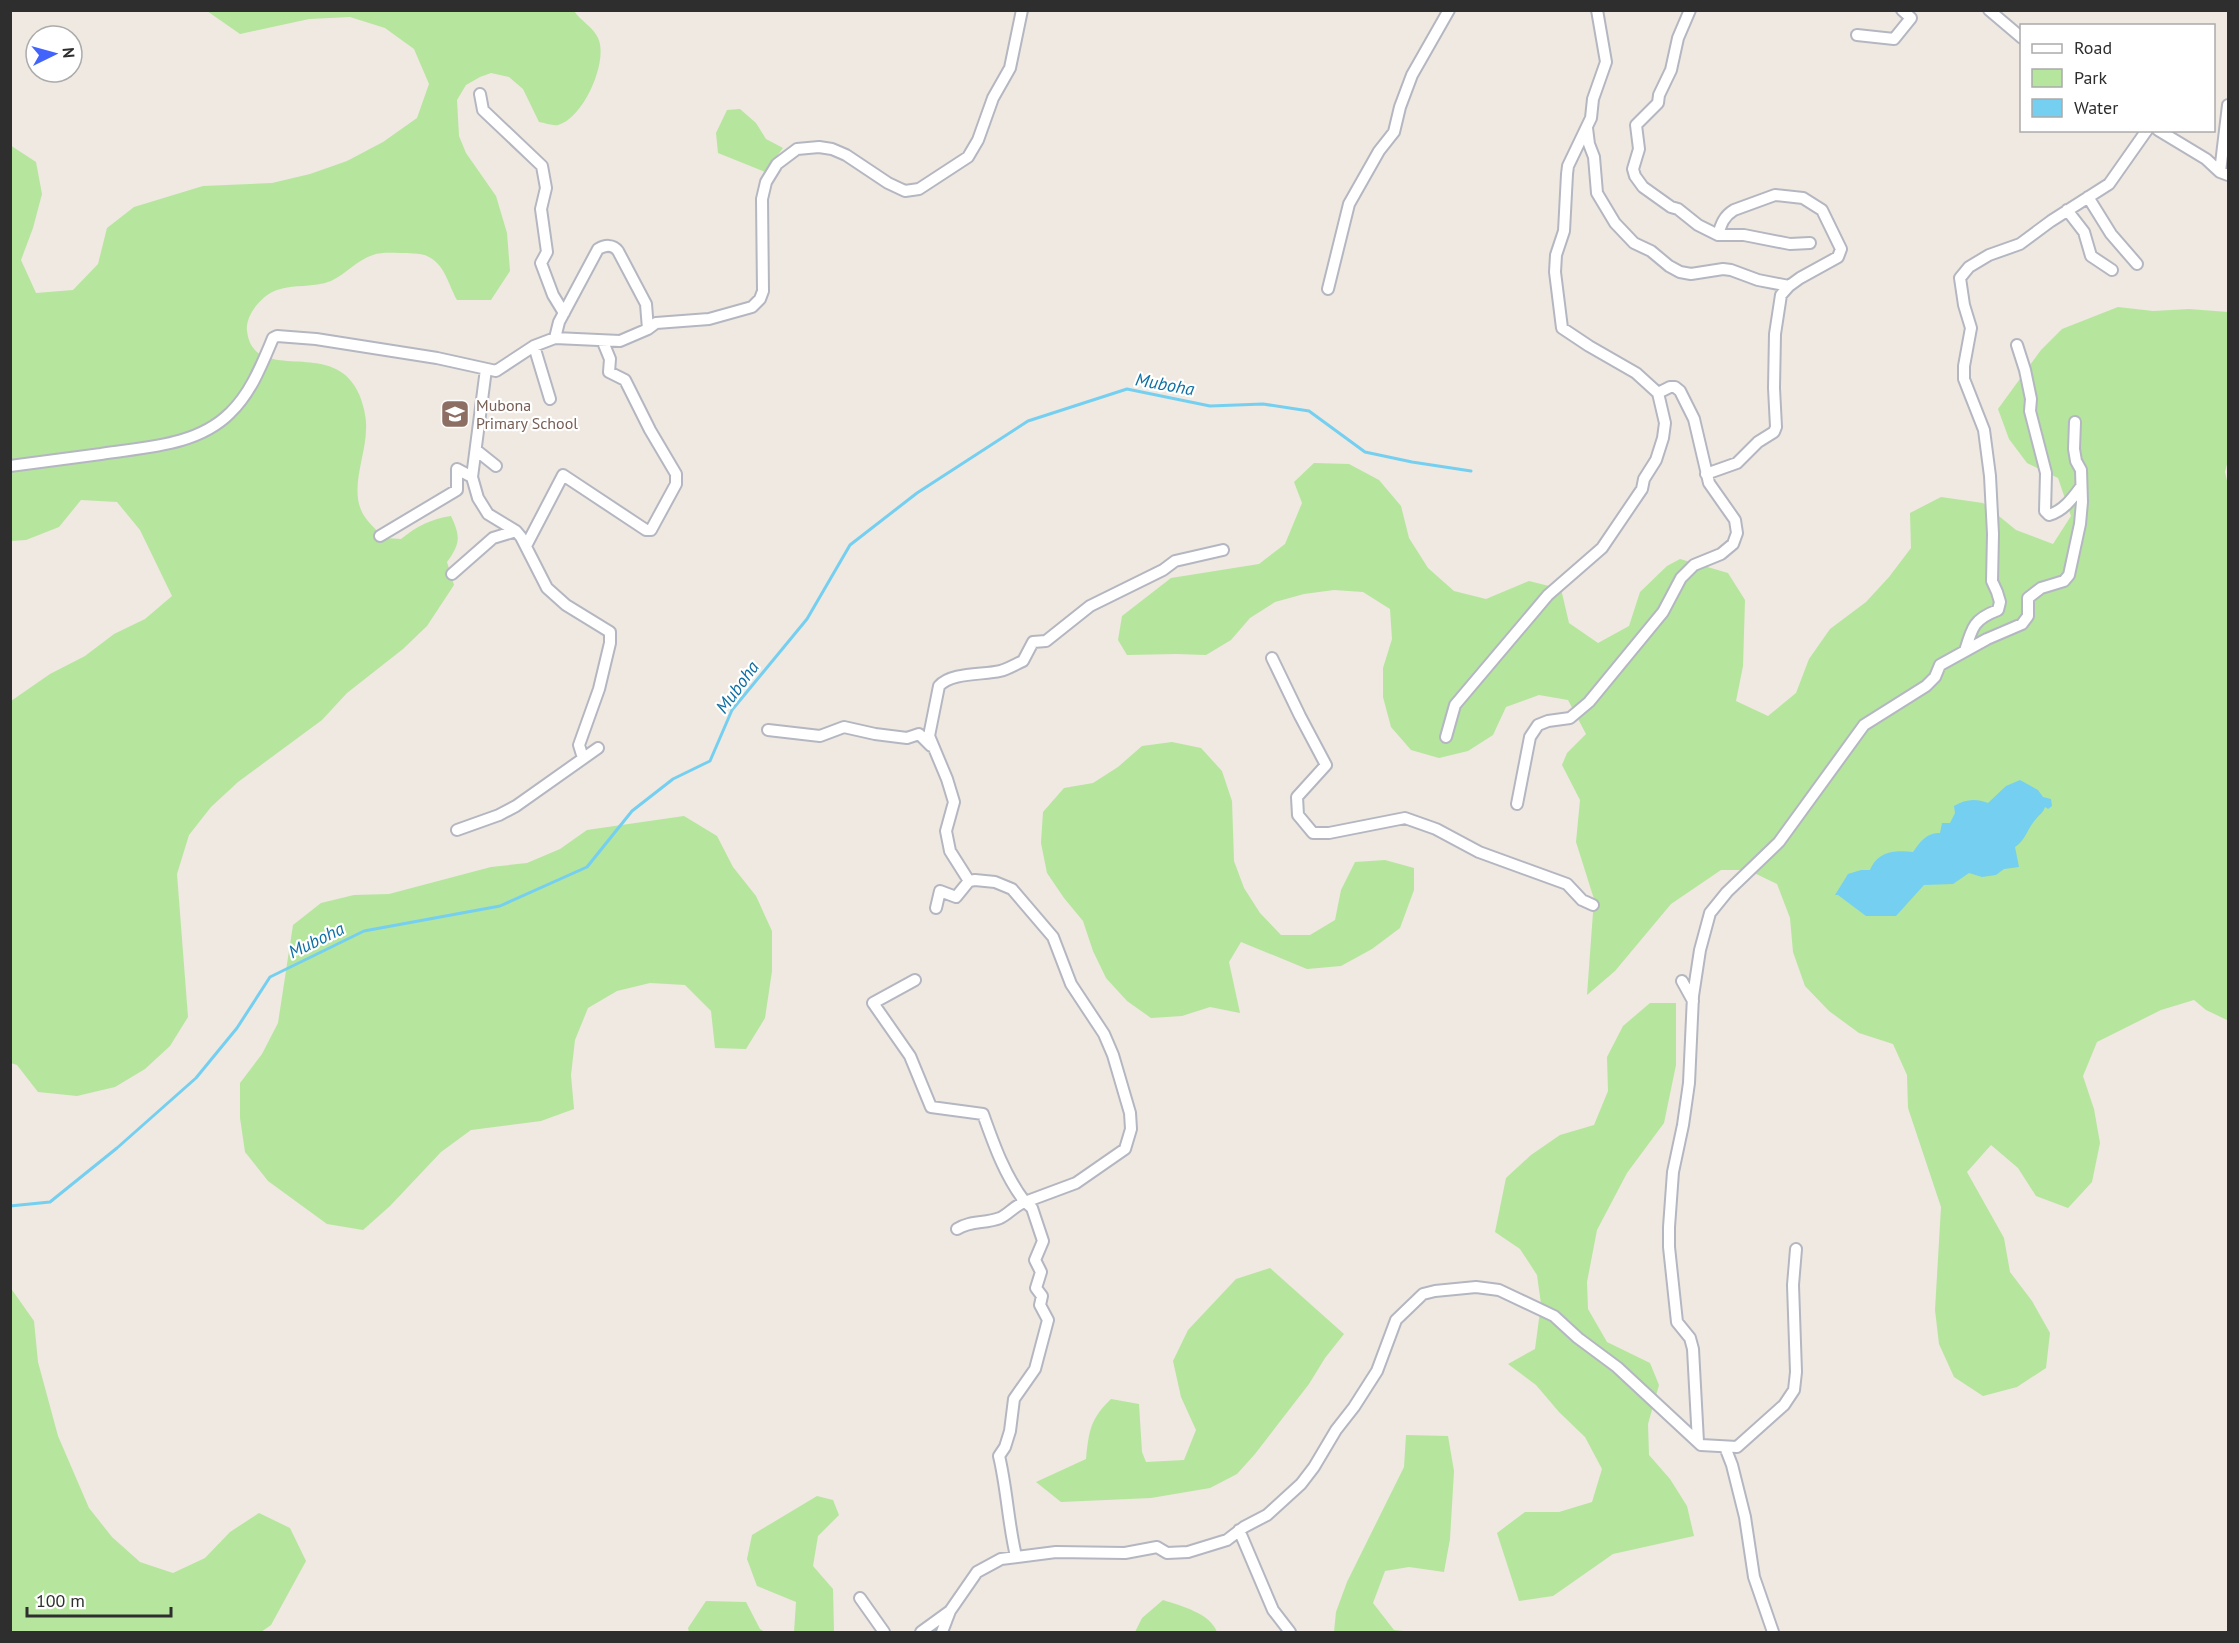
<svg xmlns="http://www.w3.org/2000/svg" width="2239" height="1643" font-family="'PT Sans',sans-serif">
  <rect width="100%" height="100%" fill="#efe9e1"/>
  <path fill="#b6e59e" d="M207 11H574C581 21 593 27 598 38 609 61 583 119 558 125 553 126 545 123 539 122L523 89 509 77 491 73 480 77 466 85 457 100 459 136 466 153 496 196 507 233 510 271 491 300H457C448 284 445 264 427 256 420 253 408 253 400 253 392 253 381 252 373 255 357 260 346 274 331 281 313 288 294 284 277 290 262 295 245 315 247 331 254 387 334 335 359 394 363 403 367 419 366 429 366 456 349 489 363 514 368 523 378 531 384 538L401 539C417 526 431 519 451 516 461 537 460 544 447 562L454 585 427 626 403 649 347 693 322 720 238 782 211 807 189 835 177 874 188 1017 170 1046 145 1069 115 1087 77 1096 38 1092 17 1065 11 1063V701L50 674 85 656 114 634 145 619 172 596 140 530 117 502 81 500 59 527 26 540 11 541 10 145 36 162 42 194 33 228 21 260 36 293 73 290 98 264 107 228 134 207 203 186 272 183 310 174 347 161 383 142 417 118 429 84 414 49 385 28 350 17 309 19 240 34Z
    M740 109 756 123 766 139 783 148 765 172 718 153 716 133 727 110Z
    M2118 307 2153 311 2189 309 2228 312V460L2225 472 2228 485V1014L2227 1020 2206 1010 2194 1000 2161 1010 2097 1042 2083 1076 2094 1109 2100 1143 2092 1182 2068 1208 2036 1196 2018 1168 1991 1145 1967 1172 2004 1238 2010 1272 2032 1301 2050 1333 2046 1368 2017 1387 1983 1396 1954 1377 1939 1344 1935 1310 1941 1207 1908 1108 1907 1075 1893 1044 1859 1033 1829 1011 1805 986 1793 952 1790 918 1777 884 1748 870H1721L1671 904 1615 971 1587 995 1594 899 1576 842 1580 800 1562 765 1567 753 1586 734 1568 700 1539 695 1506 707 1493 735 1468 751 1439 758 1411 750 1391 727 1383 697V668L1392 639 1390 609 1363 592 1334 590 1304 594 1275 602 1250 618 1231 640 1206 655 1176 654 1127 655 1118 640 1122 616 1171 578 1259 564 1285 544 1302 503 1294 482 1314 463 1349 464 1379 480 1401 506 1409 538 1428 568 1454 591 1486 599 1529 581 1561 589 1569 623 1598 643 1629 626 1640 592 1667 566 1680 559 1728 573 1745 600 1743 666 1736 701 1768 716 1796 693 1809 659 1830 629 1866 602 1889 577 1911 548 1910 513 1941 497 1983 503 2016 530 2053 544 2071 516 2058 478 2027 463 2009 439 1998 409 2041 350 2062 329Z
    M1172 742 1201 748 1222 771 1232 801 1234 861 1244 888 1260 913 1281 935H1310L1335 920 1341 890 1355 862 1385 860 1414 868V890L1400 928 1372 949 1341 966 1307 969 1241 942 1229 962 1240 1013 1210 1007 1182 1016 1151 1018 1127 1001 1106 978 1093 951 1083 921 1064 898 1047 873 1041 843 1043 812 1064 788 1093 783 1118 767 1142 746Z
    M684 816 717 836 733 867 756 896 772 931V971L765 1018 746 1049 715 1048 711 1011 685 985 650 983 617 991 588 1008 575 1040 571 1075 574 1109 541 1121 471 1130 441 1152 390 1206 363 1230 327 1224 268 1181 245 1152 240 1118V1083L262 1054 278 1023 293 925 321 903 354 895 389 894 491 867 527 863 560 849 587 830Z
    M1650 1003H1676V1065L1664 1123 1627 1173 1597 1230 1587 1282 1588 1309 1607 1342 1650 1363 1659 1385 1648 1424 1649 1455 1670 1479 1687 1506 1694 1536 1613 1554 1553 1596 1519 1601 1497 1533 1525 1512H1559L1592 1502 1602 1469 1585 1437 1559 1412 1536 1385 1508 1364 1535 1349 1541 1304 1537 1275 1520 1249 1495 1232 1506 1178 1531 1155 1560 1135 1594 1125 1608 1091 1607 1057 1623 1026Z
    M1270 1268 1344 1334 1325 1358 1309 1384 1255 1454 1237 1474 1210 1488 1151 1498 1061 1502 1036 1482 1086 1459C1089 1431 1090 1419 1111 1399L1139 1404 1142 1452 1146 1462 1184 1460 1196 1430 1181 1397 1173 1361 1188 1330 1236 1279Z
    M10 1287 34 1321 38 1362 58 1436 89 1508 112 1537 140 1562 173 1573 205 1558 230 1532 259 1513 290 1528 306 1561 271 1625 261 1632H11Z
    M1406 1435 1448 1436 1454 1471 1450 1539 1444 1572 1409 1567 1385 1571 1373 1603 1394 1630 1413 1632H1334L1336 1612 1347 1582 1404 1467Z
    M817 1496 833 1500 839 1515 818 1536 813 1566 833 1589 834 1632H794L796 1602 757 1586 747 1559 752 1535Z
    M1163 1600C1181 1606 1210 1613 1217 1632H1135L1142 1618Z
    M706 1601 746 1602 760 1629 765 1632H689L688 1628Z"/>
  <path fill="#75cff0" d="M2020 780 2038 790 2043 797 2051 799 2052 806 2048 809 2045 807C2043 813 2040 814 2036 819 2028 827 2026 840 2015 847L2019 867 2004 869 1996 875 1982 877 1969 873 1953 884 1924 885 1896 916H1866L1838 895H1835L1848 874 1861 870H1870C1878 851 1895 850 1913 852 1920 842 1927 832 1940 833L1942 823H1950L1955 813 1954 806C1965 799 1976 798 1988 803L2006 786Z"/>
  <g fill="none" stroke-linecap="round" stroke-linejoin="round">
    <path stroke="#75cff0" stroke-width="3" d="M10 1206 50 1202 117 1148 196 1078 237 1028 270 977 364 931 500 906 587 867 632 811 673 779 710 761 732 710 807 619 850 545 917 493 1028 421 1127 389 1210 406 1263 404 1309 411 1365 452 1412 462 1471 471"/>
    <g stroke="#b4b7c1" stroke-width="14">
      <path id="street" d="M1690 10 1678 38 1671 70 1659 95 1658 103 1636 125 1639 149 1633 169 1635 176 1643 187 1671 207 1678 209 1698 225 1718 235H1744L1790 244 1810 243
        M1989 10 2022 38
        M1857 35 1894 39 1911 18 1902 10
        M480 94 483 110 542 166 546 188 541 209 547 252 541 263 553 295 564 313
        M1587 128 1589 144 1594 157 1597 193 1615 223 1634 243 1651 251 1669 266 1680 272 1691 274 1723 269 1731 270 1758 280 1789 286
        M2158 130 2206 159 2220 172 2228 175
        M2220 172 2228 105
        M2088 197 2111 234 2137 264
        M2067 210 2084 232 2091 256 2112 270
        M1328 289 1349 204 1379 151 1394 132 1400 107 1412 75 1449 10
        M555 338 559 322 598 249C605 245 613 244 618 251L646 304 648 329
        M2017 345 2025 370 2031 399 2030 411 2046 473 2045 511 2049 515C2063 511 2072 499 2080 488
        M534 346 550 399
        M486 369 472 477 478 498 488 514 516 531 521 537 547 588 566 605 610 632V643L599 689 579 745 583 758
        M476 450 496 466
        M10 466C41 462 71 458 101 454 145 447 197 446 230 413 251 393 262 364 273 338L277 336 316 339 437 358 496 371 534 346 555 338 620 341 648 329 656 323 709 319 752 307 760 299 763 291 762 199 766 182 777 164 797 149 819 147 832 149 846 155 888 183 905 191 919 189 968 157 978 140 993 98 1010 68 1022 10
        M1706 474 1737 463 1758 442 1774 432 1776 427 1774 388 1775 334 1781 295 1789 286 1800 278 1838 257 1841 249 1822 210 1803 198 1775 195 1734 210C1724 216 1721 224 1718 235
        M380 536 457 490V469L472 477
        M526 546 563 475 646 530H651L676 484V474L650 430 625 380 609 372 610 359 603 342
        M452 574 493 538 516 531
        M1965 651C1972 627 1974 619 1998 610L2000 602 1997 592 1992 581 1993 534 1990 476 1984 430 1964 379V366L1971 328 1964 305 1960 278 1969 267 1989 255 2020 244 2051 221 2109 184 2147 130
        M1272 658 1300 716 1326 765 1297 797 1298 815 1313 833H1329L1405 818 1436 829 1479 852 1567 884 1582 900 1593 905
        M768 730 820 736 844 727 875 734 907 738 919 734 931 746
        M1446 737 1455 705 1548 595 1602 548 1642 489 1644 479 1656 460 1663 438 1665 423 1658 393 1636 373 1589 346 1562 328 1555 272 1556 255 1564 231 1567 174 1568 166 1591 118 1593 99 1606 62 1597 10
        M1517 804 1530 737 1538 725 1548 721 1570 718 1589 702 1663 612 1681 578 1694 565 1721 554 1733 544 1737 533 1735 520 1709 483 1694 419 1680 391 1675 387H1670L1658 393
        M457 830 499 815 516 806 598 748
        M969 881 950 851 946 831 954 802 947 779 929 736 939 686C951 672 983 675 1000 671 1008 669 1016 664 1023 661L1033 642 1046 641 1090 606 1163 570 1175 561 1223 550
        M936 908 940 891 956 897 969 881 975 880 995 882 1012 889 1053 937 1071 984 1104 1034 1113 1055 1130 1113 1131 1129 1125 1149 1076 1183 1025 1202 1032 1208 1043 1241 1035 1260 1041 1272 1036 1288 1042 1296 1040 1305 1048 1320 1035 1369 1014 1399 1010 1431 1005 1447 999 1456C1007 1489 1008 1523 1016 1556
        M915 980 873 1003 910 1056 931 1107 983 1114C994 1145 1005 1176 1025 1202 1015 1205 1009 1214 1000 1218 985 1224 971 1220 957 1229
        M1682 981 1693 1001
        M1698 1442 1693 1349 1690 1338 1677 1322 1669 1247V1227L1673 1172 1683 1125 1689 1083 1693 996 1700 950 1710 913 1727 892 1779 842 1864 725 1926 686 1935 677 1940 665 1987 639 2022 624 2028 616V598L2041 588 2064 581 2069 575 2080 524 2082 502 2081 470 2076 461 2074 449 2075 422
        M1725 1447 1732 1465 1745 1517 1754 1577 1773 1632
        M1239 1530 1273 1610 1290 1632
        M860 1598 884 1632
        M921 1632 950 1611 977 1572 1001 1559 1056 1552 1125 1553 1157 1547 1167 1553 1188 1552 1227 1540 1244 1527 1267 1515 1301 1484 1314 1467 1336 1430 1354 1407 1377 1371 1396 1320 1423 1294 1435 1291 1476 1287 1499 1290 1554 1316 1578 1338 1617 1367 1701 1445 1737 1447 1784 1405 1794 1390 1796 1372 1793 1285 1796 1249
        M942 1632 950 1611"/>
    </g>
    <use href="#street" stroke="#fff" stroke-width="10"/>
  </g>
  <defs>
    <g id="school-square" transform="scale(1.5)"><rect x="-9" y="-9" width="18" height="18" rx="4" fill="#8d6e63" stroke="#fff"/><path d="M0-5L7-2L0 1L-7-2ZM-4 1L0 2.5L4 1V4Q0 6-4 4Z" fill="#fff"/></g>
  </defs>
  <g fill-rule="evenodd">
    <use href="#school-square" x="455" y="414"/>
  </g>
  <g text-anchor="middle" dominant-baseline="central" stroke-width="4.5" stroke-linejoin="round" paint-order="stroke">
    <g font-size="16" fill="#785e54" stroke="#fff" text-anchor="start">
      <text x="476" y="405">Mubona<tspan x="476" dy="18">Primary School</tspan></text>
    </g>
    <g font-size="18" font-style="italic" fill="#0d6fa3" stroke="#fff">
      <text transform="translate(1165 384) rotate(10)">Muboha</text>
      <text transform="translate(737 687) rotate(-54)">Muboha</text>
      <text transform="translate(316 940) rotate(-26)">Muboha</text>
    </g>
  </g>
  <rect width="2239" height="1643" fill="none" stroke="#2e2e2e" stroke-width="24"/>
  <rect x="2020" y="24" width="195" height="108" fill="#ffffff" stroke="#ababab" stroke-width="1.5"/>
  <rect x="2032" y="44" width="30" height="9" fill="#ffffff" stroke="#ababab" stroke-width="1.5"/>
  <text x="2074" y="54" font-size="18" fill="#2e2e2e">Road</text>
  <rect x="2032" y="69" width="30" height="18" fill="#b6e59e" stroke="#ababab" stroke-width="1.5"/>
  <text x="2074" y="84" font-size="18" fill="#2e2e2e">Park</text>
  <rect x="2032" y="99" width="30" height="18" fill="#75cff0" stroke="#ababab" stroke-width="1.5"/>
  <text x="2074" y="114" font-size="18" fill="#2e2e2e">Water</text>
  <g transform="translate(54 54) rotate(85)"><circle r="28" fill="#ffffff" stroke="#ababab" stroke-width="1.5"/>
  <path d="M0-4.5L10 22L0 15L-10 22Z" fill="#4264fb"/>
  <text y="-9" font-size="16" font-weight="bold" text-anchor="middle" fill="#2e2e2e">N</text>
  </g>
  <path d="M27 1607v9h144v-9" fill="none" stroke="#2e2e2e" stroke-width="3"/>
  <text x="36" y="1607" font-size="18" fill="#2e2e2e" stroke="#ffffff" stroke-width="4.5" paint-order="stroke">100 m</text>
</svg>
